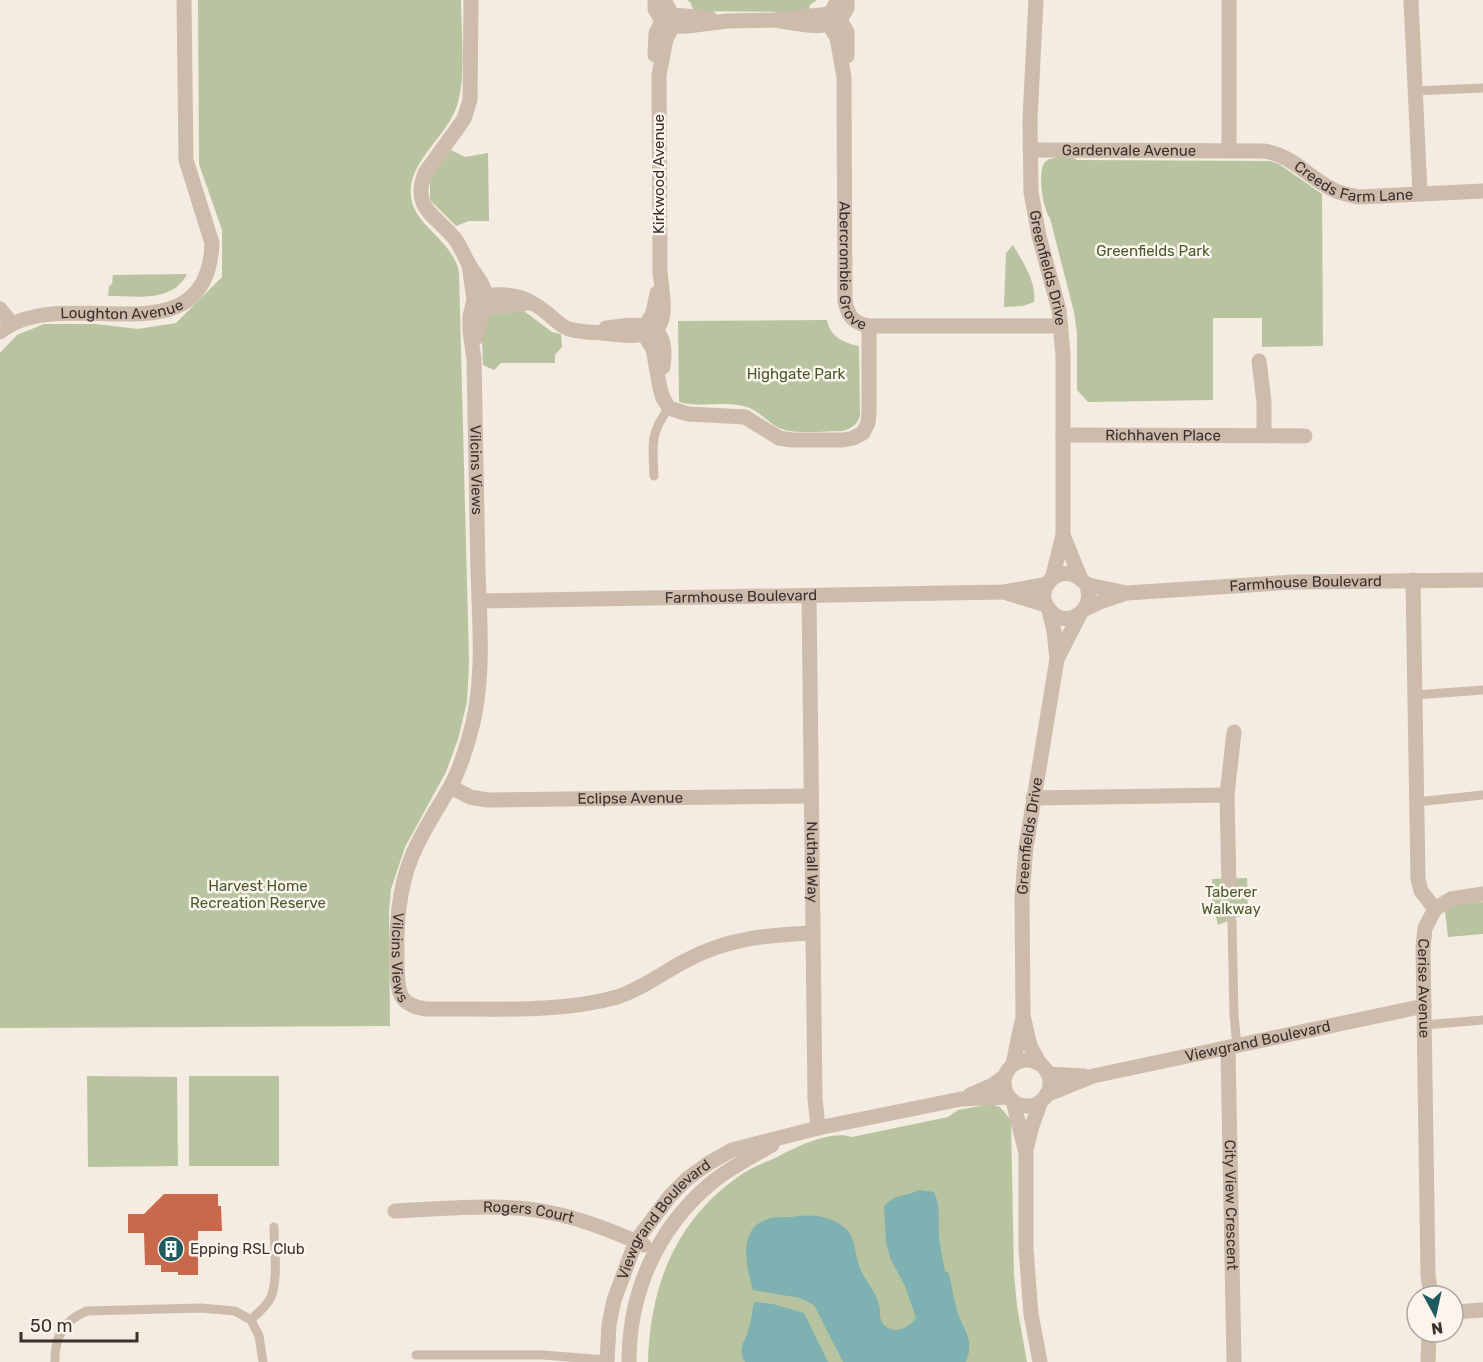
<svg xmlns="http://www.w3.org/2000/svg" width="1483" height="1362" font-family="Rubik,sans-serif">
  <rect width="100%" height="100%" fill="#f4ebe1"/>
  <path fill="#b8c4a0" d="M198 0H461C461 33 468 90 452 117 439 142 407 166 411 197 415 227 452 239 459 272L469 662 467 702 458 739 446 772 405 847 391 889 389 911 390 1026 0 1028V353L17 335 44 324H95L138 329 176 323 222 277V230L199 164Z
    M687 0H817L810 5 809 10 797 12 694 11 690 2Z
    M451 150 465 157 488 153 489 221H469L456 226 430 200V178Z
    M1058 157H1072L1077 160 1270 161 1279 164 1322 194 1323 346 1262 347V318H1213V400L1088 402 1077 390V333L1074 312 1050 218C1043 210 1037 172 1045 162 1048 159 1054 158 1058 157Z
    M1013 245C1022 261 1037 282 1034 302L1023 306 1004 307 1006 253Z
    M187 274C173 303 135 296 108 296L109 286 112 284 113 275Z
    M524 311 552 332 561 334 562 347 555 355V363H501L494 370 483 365 482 341 489 315Z
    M827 320C830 337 844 343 859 346L860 416C857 425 852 428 843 431 826 431 794 435 779 428 766 421 758 409 743 406 722 401 700 408 679 402L678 321Z
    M1247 878 1248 913 1218 925 1212 900V879Z
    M1483 902V934L1448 937 1445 911 1458 904Z
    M87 1076 177 1077 178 1166 88 1167Z
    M189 1076H279V1166H189Z
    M991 1104 1000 1107 1011 1120 1014 1275 1017 1306 1027 1362H648C650 1285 676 1219 742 1174 754 1166 767 1162 779 1156 798 1146 832 1130 852 1137L948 1117 958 1110Z"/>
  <path fill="#7fb0b2" d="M919 1190 934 1192C941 1207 938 1220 939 1236 940 1248 943 1259 945 1271L949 1273C952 1287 954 1303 959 1316 966 1334 974 1341 966 1362H843L814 1305 800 1298 753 1290C747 1269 737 1231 765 1220 773 1216 783 1218 792 1217 811 1214 828 1215 844 1227 857 1238 854 1254 860 1268 865 1281 876 1291 879 1305 881 1312 878 1320 885 1326 895 1335 909 1327 916 1318L905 1286 891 1260 886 1243 884 1206C897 1193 905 1197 919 1190Z
    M754 1302 773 1304 804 1313 828 1362H745C737 1350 744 1343 748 1331 751 1322 752 1312 754 1302Z"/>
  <path fill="#c8694b" d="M164 1194H218V1206H221L222 1231H198V1275H178V1272H161V1265H145L144 1233H128V1214H144Z"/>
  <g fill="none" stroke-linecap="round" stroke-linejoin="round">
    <path stroke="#cdbbac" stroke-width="9" d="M1414 91 1483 88
      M654 476C653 445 649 434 669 408
      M1415 695 1483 690
      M1416 802 1483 795
      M1232 922 1234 1016 1237 1046
      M1424 1025 1483 1020
      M416 1355H543L607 1360
      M55 1362C54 1337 64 1320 87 1311L201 1308 235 1311 251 1320
      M263 1362 259 1336 251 1320C257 1313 266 1307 270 1299 279 1281 274 1247 274 1227"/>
    <g stroke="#cdbbac" stroke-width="15">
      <path d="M471 0 470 100 464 119 425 173C411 209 436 215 455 239 462 248 465 259 471 268 477 277 485 286 486 297 487 311 478 324 476 338"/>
      <path d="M655 0V9L662 21 656 33 655 55"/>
      <path id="s1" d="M838 0 830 14V26L837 38 844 77 845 301C848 317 854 323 869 326H1061"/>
      <path d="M1229 0V151"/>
      <path d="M1411 0 1420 193"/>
      <path d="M664 20 672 15 710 18"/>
      <path d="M665 22 673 26H687L728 21 774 20 830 14 840 20C820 31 796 23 774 20"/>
      <path d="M847 56V32L840 20 847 8V0"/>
      <path id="s2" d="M1030 150 1263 151C1291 154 1308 177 1332 189 1341 194 1350 195 1359 197L1483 191"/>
      <path id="s3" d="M469 264 474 300 470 316V331L474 359C475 430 477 501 478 572 480 627 485 685 469 738 464 755 458 774 449 789 436 811 422 832 412 856 398 890 396 927 397 963 398 989 396 1005 426 1009 489 1008 556 1014 617 997 642 989 662 973 685 961 728 938 766 935 813 933"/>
      <path d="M657 293 653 313 646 325 645 336 653 349 660 388 663 398 669 408 688 414 745 417 779 438 791 440H843L853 438 863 433 868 423 869 411V326"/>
      <path d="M474 300C500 290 525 295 547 313 554 319 560 326 569 329 582 333 598 332 611 334 670 341 666 322 660 272L659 75 666 39 673 26 672 15 664 0"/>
      <path d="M479 304 485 308 528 303"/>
      <path d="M0 309 12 324"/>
      <path d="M606 328C641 323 670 319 663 367"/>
      <path id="s4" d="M0 332C64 280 207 366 212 243L186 160 184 0"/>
      <path d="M1259 361 1264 402V436"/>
      <path id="s5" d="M1063 435 1305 436"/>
      <path id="s6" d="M1413 580 1418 879 1421 891 1435 909 1425 928 1423 947 1428 1275 1431 1296"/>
      <path d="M1007 593 1046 605"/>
      <path id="s7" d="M809 596 815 1098 818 1128"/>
      <path id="s8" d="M479 601 1004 592 1048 584"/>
      <path id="s9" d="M451 787 470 797 487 800 811 796"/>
      <path d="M1033 798 1227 795"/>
      <path d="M1229 887 1227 795 1234 732"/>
      <path d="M1435 909 1451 899 1483 894"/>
      <path id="s10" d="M1228 1049 1234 1362"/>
      <path d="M1048 1074 1084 1076"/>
      <path d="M970 1095 991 1086 1005 1076"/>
      <path id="s11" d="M1046 1095 1093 1076 1424 1006"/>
      <path id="s12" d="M395 1211C445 1209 503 1202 552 1213 583 1219 615 1232 644 1245"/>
      <path d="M1453 1312 1483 1310"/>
      <path id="s13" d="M607 1362 609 1325 614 1300 636 1241 670 1196 688 1178 709 1163 732 1150 818 1128 961 1099 1009 1097"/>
      <path d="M629 1362C629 1292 657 1229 710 1184 729 1168 751 1157 772 1145"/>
      <path d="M1428 1362 1429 1332"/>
    </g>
    <g stroke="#cdbbac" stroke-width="15">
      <path id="s14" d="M1036 0 1030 119 1031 192 1039 236 1059 310 1063 355V535L1052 579"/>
      <path d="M1063 535 1081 579"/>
      <path d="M1086 584C1098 611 1064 632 1048 608 1043 602 1043 593 1046 586 1051 576 1063 571 1074 575 1080 577 1083 583 1089 585 1101 588 1114 590 1126 593"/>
      <path id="s15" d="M1085 609 1100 602 1127 593 1294 582 1483 580"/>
      <path d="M1058 657 1080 614"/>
      <circle cx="1027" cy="1083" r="23"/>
      <path d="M1013 1064 1022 1021"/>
      <path id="s16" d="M1040 1064 1030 1046 1023 1015 1022 897 1026 847 1057 659 1054 631 1049 610"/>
      <path d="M1013 1101 1026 1153V1248L1031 1314 1040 1362"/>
      <path d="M1026 1150 1032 1126 1041 1101"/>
    </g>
  </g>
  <defs>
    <g id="building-disc" transform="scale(1.35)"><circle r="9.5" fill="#1f5a5e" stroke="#fbf5ee"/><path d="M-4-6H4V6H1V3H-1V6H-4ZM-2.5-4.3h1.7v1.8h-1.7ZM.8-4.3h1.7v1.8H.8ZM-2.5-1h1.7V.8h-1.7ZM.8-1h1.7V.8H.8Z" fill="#fff"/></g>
  </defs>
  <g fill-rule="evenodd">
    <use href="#building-disc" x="171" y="1249"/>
  </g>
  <g text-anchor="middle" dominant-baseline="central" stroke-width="5" stroke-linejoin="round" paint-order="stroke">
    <g font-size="15" fill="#3b302b" stroke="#fbf5ee">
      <text stroke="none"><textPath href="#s2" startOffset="99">Gardenvale Avenue</textPath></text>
      <text transform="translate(659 174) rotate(-90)">Kirkwood Avenue</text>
      <text stroke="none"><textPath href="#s2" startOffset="332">Creeds Farm Lane</textPath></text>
      <text stroke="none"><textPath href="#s1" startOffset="273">Abercrombie Grove</textPath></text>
      <text stroke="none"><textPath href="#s14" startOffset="270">Greenfields Drive</textPath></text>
      <text stroke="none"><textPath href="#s4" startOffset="126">Loughton Avenue</textPath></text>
      <text stroke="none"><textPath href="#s5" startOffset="100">Richhaven Place</textPath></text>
      <text stroke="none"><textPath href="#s3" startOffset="207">Vilcins Views</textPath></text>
      <text stroke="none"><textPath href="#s15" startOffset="224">Farmhouse Boulevard</textPath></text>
      <text stroke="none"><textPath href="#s8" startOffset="262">Farmhouse Boulevard</textPath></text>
      <text stroke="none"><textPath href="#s9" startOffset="182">Eclipse Avenue</textPath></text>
      <text stroke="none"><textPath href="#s16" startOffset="232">Greenfields Drive</textPath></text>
      <text stroke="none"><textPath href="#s7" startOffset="266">Nuthall Way</textPath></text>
      <text stroke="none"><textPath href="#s3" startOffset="711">Vilcins Views</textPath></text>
      <text stroke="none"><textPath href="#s6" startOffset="416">Cerise Avenue</textPath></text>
      <text stroke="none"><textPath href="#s11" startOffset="219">Viewgrand Boulevard</textPath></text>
      <text stroke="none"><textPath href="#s10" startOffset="156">City View Crescent</textPath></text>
      <text stroke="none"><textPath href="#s12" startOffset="134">Rogers Court</textPath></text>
      <text stroke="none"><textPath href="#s13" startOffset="159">Viewgrand Boulevard</textPath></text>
    </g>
    <g font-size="15" fill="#4a5a2e" stroke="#fbf5ee">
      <text x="1153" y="251">Greenfields Park</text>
      <text x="796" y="374">Highgate Park</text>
      <text x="258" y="886">Harvest Home<tspan x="258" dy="17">Recreation Reserve</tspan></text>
      <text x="1231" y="892">Taberer<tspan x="1231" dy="17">Walkway</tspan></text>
    </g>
    <g font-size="15" fill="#3b302b" stroke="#fbf5ee" text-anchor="start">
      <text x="190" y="1249">Epping RSL Club</text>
    </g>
  </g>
  <g transform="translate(1435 1314) rotate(172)"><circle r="28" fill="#fbf5ee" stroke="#aea6a0" stroke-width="1.5"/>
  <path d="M0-4.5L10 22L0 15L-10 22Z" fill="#1f5a5e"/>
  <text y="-9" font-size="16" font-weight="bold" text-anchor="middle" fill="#3b302b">N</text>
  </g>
  <path d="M21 1332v9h116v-9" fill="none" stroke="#3b302b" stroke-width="3"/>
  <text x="30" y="1332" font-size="18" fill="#3b302b" stroke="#fbf5ee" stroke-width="4.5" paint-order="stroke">50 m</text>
</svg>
